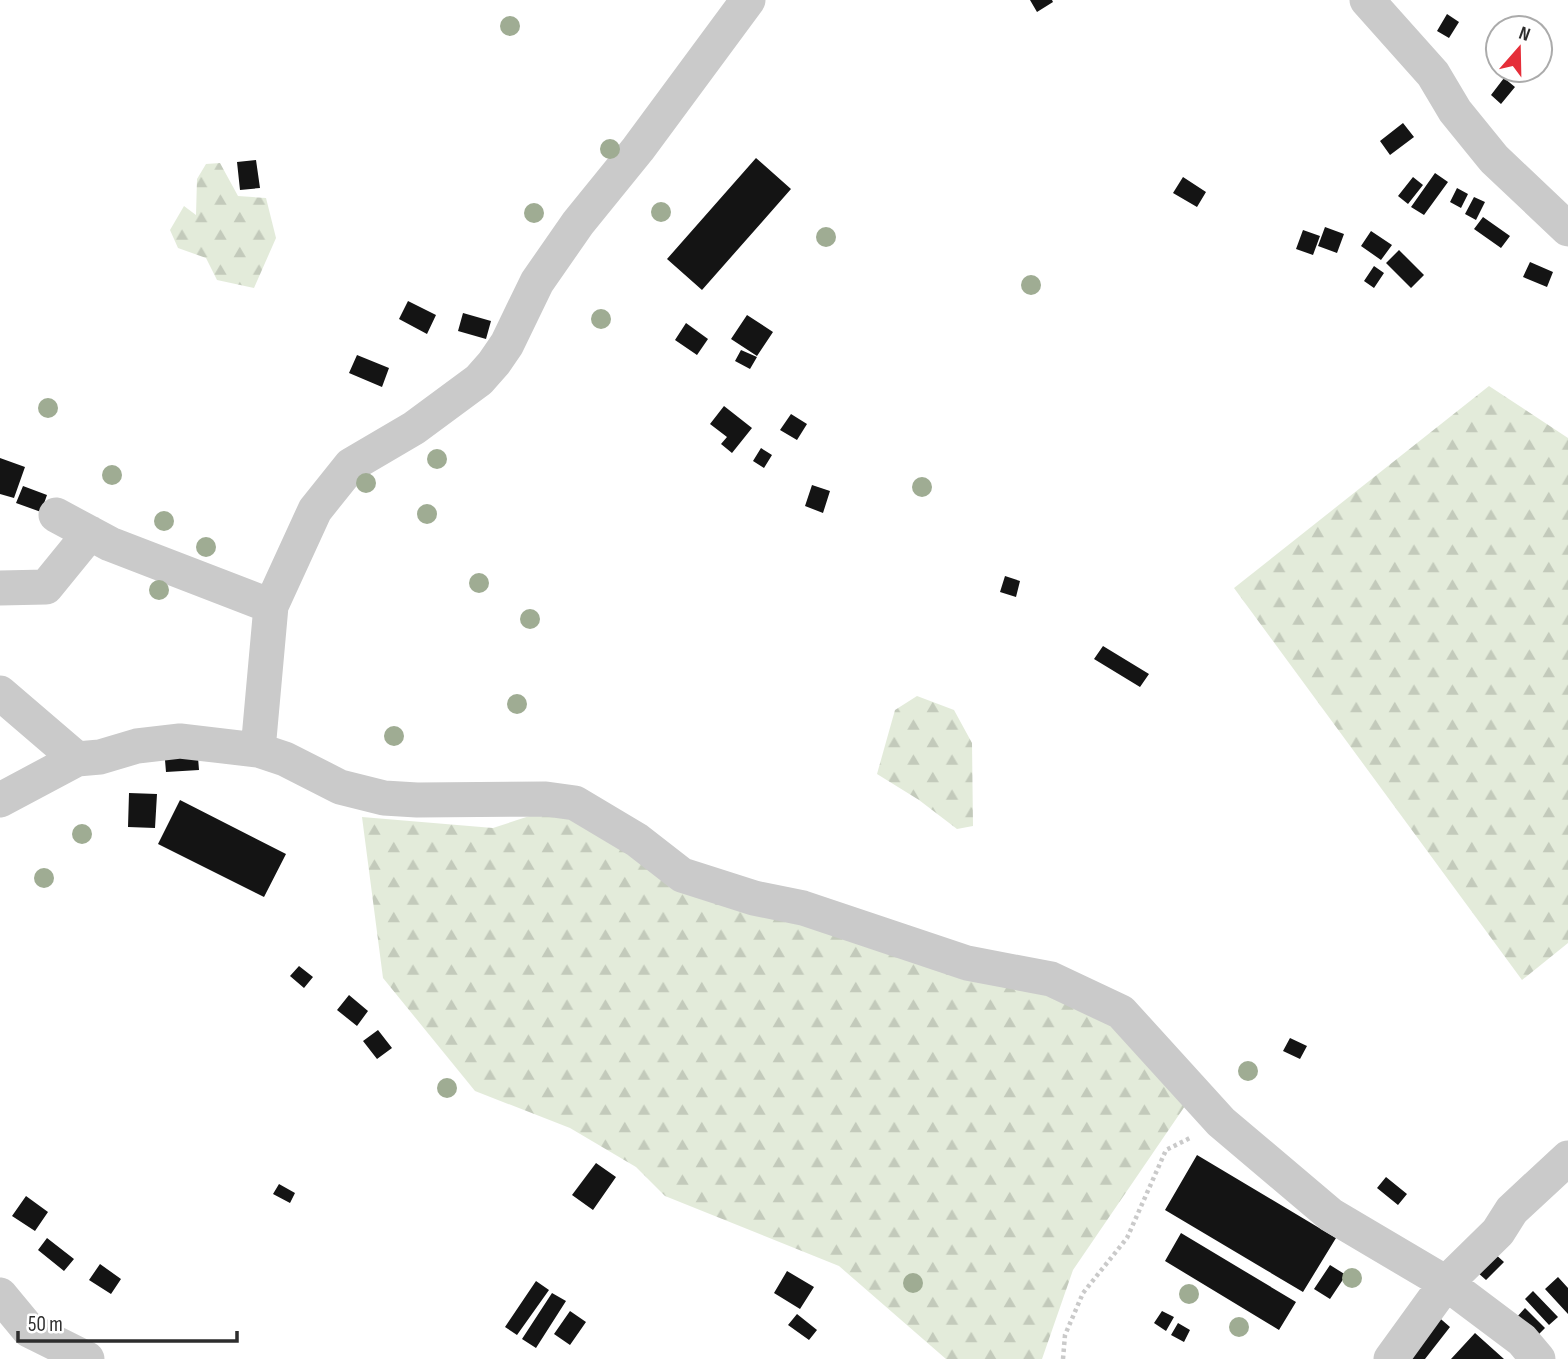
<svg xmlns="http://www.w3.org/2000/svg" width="1568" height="1359" font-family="'Sofia Sans Condensed',sans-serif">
  <defs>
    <pattern id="forest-firs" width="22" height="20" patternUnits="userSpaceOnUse" patternTransform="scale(1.75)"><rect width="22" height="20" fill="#e3ebda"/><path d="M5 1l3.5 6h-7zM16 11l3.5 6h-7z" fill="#c3cabb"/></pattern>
  </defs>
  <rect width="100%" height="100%" fill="#fff"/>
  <path fill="url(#forest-firs)" d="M220 163 238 196 266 198 276 238 254 288 217 280 206 258 178 248 170 230 184 206 196 215 197 179 206 164Z
    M1489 386 1568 438V943L1522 980 1234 588Z
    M917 696 954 710 972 743 973 826 957 829 919 800 877 774 895 710Z
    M557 807 648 854 1043 992 1112 1022 1187 1103 1073 1270 1042 1359H946L839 1266 665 1196 636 1167 570 1128 475 1091 383 978 362 817 493 828Z"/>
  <path fill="#141414" d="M1030 0H1052L1053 2 1037 12Z
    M1447 14 1459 22 1449 38 1437 31Z
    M1504 78 1515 87 1501 104 1491 95Z
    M1403 123 1414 137 1390 155 1380 141Z
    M756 158 791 189 702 290 667 259Z
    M256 160 260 188 240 190 237 162Z
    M1435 173 1448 182 1424 215 1411 207Z
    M1183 177 1206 192 1197 207 1173 193Z
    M1413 177 1423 185 1408 204 1398 196Z
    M1457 188 1468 194 1461 208 1450 202Z
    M1474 197 1485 202 1476 220 1465 214Z
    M1483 217 1510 236 1501 248 1474 229Z
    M1325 227 1344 234 1337 253 1318 246Z
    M1303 230 1320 236 1313 255 1296 249Z
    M1371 231 1392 245 1381 260 1361 246Z
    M1399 250 1424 275 1411 288 1386 263Z
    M1530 262 1553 272 1547 287 1523 277Z
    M1374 266 1384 273 1374 288 1364 281Z
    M408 301 436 315 427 334 399 319Z
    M463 313 491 321 486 339 458 331Z
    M747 315 773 332 757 356 731 339Z
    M686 323 708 339 697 355 675 340Z
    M741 350 757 357 750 369 735 361Z
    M357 355 389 368 382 387 349 373Z
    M724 406 752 428 732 453 721 444 727 437 710 424Z
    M791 414 807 424 797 440 780 430Z
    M761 448 772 455 764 468 753 461Z
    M0 458 25 467 14 498 0 494Z
    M812 485 830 491 823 513 805 506Z
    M23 486 47 495 41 512 16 503Z
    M1005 576 1020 581 1016 597 1000 592Z
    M1103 646 1149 674 1140 687 1094 659Z
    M197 745 199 770 166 772 164 748Z
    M129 793 157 794 155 828 128 827Z
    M180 800 286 854 264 897 158 844Z
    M299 966 313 977 304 988 290 976Z
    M349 995 368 1011 357 1026 337 1010Z
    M378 1030 392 1048 377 1059 363 1041Z
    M1290 1038 1307 1046 1300 1059 1283 1051Z
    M1197 1155 1336 1238 1303 1292 1165 1210Z
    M596 1163 616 1177 593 1210 572 1195Z
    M1386 1177 1407 1194 1398 1205 1377 1188Z
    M279 1184 295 1193 290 1203 273 1194Z
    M26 1196 48 1212 35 1231 12 1216Z
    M1181 1233 1296 1302 1279 1330 1165 1261Z
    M47 1238 74 1259 64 1271 38 1250Z
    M1494 1253 1504 1262 1486 1280 1477 1272Z
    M100 1264 121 1279 111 1294 89 1280Z
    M1330 1265 1346 1275 1330 1299 1314 1289Z
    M787 1271 814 1287 800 1309 774 1293Z
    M1558 1277 1568 1288V1314L1545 1289Z
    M536 1281 549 1290 517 1335 505 1327Z
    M1533 1291 1558 1317 1549 1325 1525 1299Z
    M552 1293 566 1301 536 1348 522 1339Z
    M1525 1308 1545 1328 1535 1338 1516 1318Z
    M570 1311 586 1322 570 1345 554 1334Z
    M1162 1311 1174 1317 1166 1331 1154 1323Z
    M797 1314 817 1330 809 1340 788 1325Z
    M1435 1314 1450 1327 1425 1359H1400Z
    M1178 1323 1190 1330 1184 1342 1171 1335Z
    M1475 1333 1504 1359H1451Z"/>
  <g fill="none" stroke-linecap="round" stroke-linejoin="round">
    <path stroke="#cacaca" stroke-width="4.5" stroke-dasharray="3.5 3.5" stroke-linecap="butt" d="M1063 1359 1065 1335 1083 1293 1127 1238 1166 1150 1192 1137"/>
    <path stroke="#cacaca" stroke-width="35" d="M1367 0 1433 74 1455 111 1494 159 1568 229
      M56 515 110 544 271 606
      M0 588 46 587 90 533
      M0 693 77 759
      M258 750 271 606 315 510 351 465 414 428 479 380 494 363 507 344 537 282 578 223 638 149 748 0
      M0 800 77 759 100 757 137 746 180 741 258 750 285 759 340 787 384 798 417 800 546 799 575 803 637 840 682 875 754 898 803 908 967 963 1051 979 1121 1012 1221 1122 1331 1215 1446 1283 1522 1340 1538 1359
      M0 1295 29 1330 87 1359
      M1391 1359 1446 1283 1498 1232 1512 1210 1568 1158"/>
  </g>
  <g fill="#9fac93">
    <circle cx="510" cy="26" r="10"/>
    <circle cx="610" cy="149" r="10"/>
    <circle cx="661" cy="212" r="10"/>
    <circle cx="534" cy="213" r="10"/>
    <circle cx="826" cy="237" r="10"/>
    <circle cx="1031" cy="285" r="10"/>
    <circle cx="601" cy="319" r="10"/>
    <circle cx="48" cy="408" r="10"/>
    <circle cx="437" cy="459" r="10"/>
    <circle cx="112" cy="475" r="10"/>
    <circle cx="366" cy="483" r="10"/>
    <circle cx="922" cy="487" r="10"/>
    <circle cx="427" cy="514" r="10"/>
    <circle cx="164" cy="521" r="10"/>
    <circle cx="206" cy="547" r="10"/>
    <circle cx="479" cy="583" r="10"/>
    <circle cx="159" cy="590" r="10"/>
    <circle cx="530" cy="619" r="10"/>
    <circle cx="517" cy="704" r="10"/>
    <circle cx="394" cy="736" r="10"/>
    <circle cx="82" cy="834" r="10"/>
    <circle cx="44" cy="878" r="10"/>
    <circle cx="1248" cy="1071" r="10"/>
    <circle cx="447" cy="1088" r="10"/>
    <circle cx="1352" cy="1278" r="10"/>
    <circle cx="913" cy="1283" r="10"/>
    <circle cx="1189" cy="1294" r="10"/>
    <circle cx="1239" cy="1327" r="10"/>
  </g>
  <g transform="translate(1519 49) rotate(20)"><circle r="33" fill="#ffffff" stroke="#ababab" stroke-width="2"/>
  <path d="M0-5L12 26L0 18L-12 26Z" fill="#e52e39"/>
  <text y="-10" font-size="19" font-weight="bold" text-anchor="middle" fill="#2d2d2d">N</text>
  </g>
  <path d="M18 1331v10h219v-10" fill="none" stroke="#2d2d2d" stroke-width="3.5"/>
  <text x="28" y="1331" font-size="21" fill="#2d2d2d" stroke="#ffffff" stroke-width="5" paint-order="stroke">50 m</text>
</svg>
